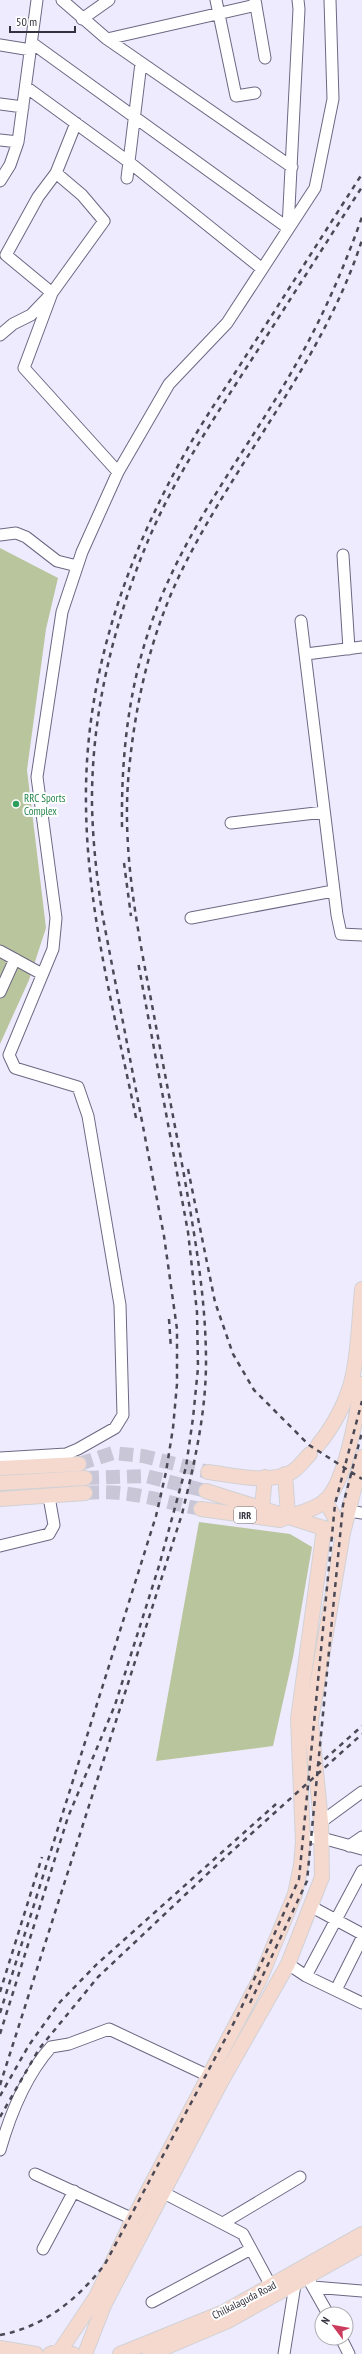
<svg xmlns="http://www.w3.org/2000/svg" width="362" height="2354" font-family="'PT Sans Narrow',sans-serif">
  <rect width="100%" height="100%" fill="#eeebfe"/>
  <path fill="#b9c59d" d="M0 548 58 578 46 629 27 770 46 928 29 980 0 1044Z
    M199 1522 290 1534 312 1547 293 1657 273 1746 156 1761Z"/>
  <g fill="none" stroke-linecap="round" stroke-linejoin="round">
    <path stroke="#c9c6d8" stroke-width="14" stroke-dasharray="14 7" stroke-linecap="butt" d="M79 1464 113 1453 143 1456 208 1472
      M85 1478 146 1476 206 1491
      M85 1493C130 1489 158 1501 201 1509"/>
    <g stroke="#6c6883" stroke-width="13">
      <path id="minor" d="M62 0 107 39 292 167
        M216 0 236 96 255 93
        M255 0 265 58
        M82 19 109 0
        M107 39 256 5
        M32 43 288 228
        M0 45 31 50
        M26 87 129 162 261 268
        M0 104 23 107
        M0 140 18 142
        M56 173 38 197 6 255 52 293 24 368 118 472
        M127 178 141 63
        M0 181 10 165 18 142 37 0
        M288 228 299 9 298 0
        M0 335 13 324 31 315 52 293 104 221 82 195 56 173 76 123
        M0 535 16 533 26 537 57 561 77 566
        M343 555 349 649
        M301 621 337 915 341 934 362 935
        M306 654 362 647
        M231 823 324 812
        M191 918 333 891
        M0 951 42 974
        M0 992 15 959
        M0 1458 66 1454 78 1449 115 1428 123 1415 120 1305 88 1116 78 1087 15 1068 9 1055 53 949 56 918 37 777 62 612 82 552 118 472 169 384 227 323 315 188 333 99 330 0
        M349 1511 362 1513
        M0 1546 49 1534 54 1525 49 1497
        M321 1822 362 1792
        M303 1838H322L362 1849
        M349 1846 362 1837
        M312 1907 362 1934
        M288 1964 306 1976 362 2003
        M306 1976 362 1871
        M336 1990 362 1938
        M0 2150C10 2115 27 2074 51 2047L69 2044 109 2029 209 2076
        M35 2174 133 2219
        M164 2193 243 2234 271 2286
        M223 2223 300 2177
        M43 2249 74 2191
        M310 2282 328 2314
        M313 2287 362 2291
        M152 2302 251 2249
        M341 2338 349 2354
        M284 2354 295 2285"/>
    </g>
    <g stroke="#d2d2d5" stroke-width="16">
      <path id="major" d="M318 1445C333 1427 347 1401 352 1379 359 1350 359 1318 362 1289
        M0 1468 79 1464
        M208 1472C233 1475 265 1484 290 1473 298 1469 304 1460 310 1454
        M285 1474 288 1515
        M0 1483 85 1478
        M206 1491 333 1531
        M0 1499 85 1493
        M325 1500 343 1533
        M262 1507 265 1477
        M201 1509 280 1520C294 1514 313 1511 325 1501 346 1482 357 1412 362 1384
        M0 2348 36 2354
        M60 2351 96 2297 133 2219 260 1979 295 1894 301 1865 303 1842 298 1719 324 1529
        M50 2354 60 2351 73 2354
        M85 2354 104 2305 221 2082 288 1964 322 1877 321 1822 311 1721 343 1533 362 1457
        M120 2354 224 2312 362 2234
        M150 2354 228 2321 362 2246"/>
    </g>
    <use href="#minor" stroke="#fff" stroke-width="11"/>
    <use href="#major" stroke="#f6d9ce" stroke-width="14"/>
    <path stroke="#4b4956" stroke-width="2.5" stroke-dasharray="5 5" stroke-linecap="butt" d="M122 827C121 754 129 682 155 613 189 521 253 443 300 357 325 312 345 265 362 217
      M124 863 131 916
      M136 1118C115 1015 87 911 86 805 84 677 126 556 189 446 207 414 229 383 249 351 287 292 324 233 362 174
      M188 1169 215 1302 233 1354 254 1390 309 1445 362 1479
      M169 1319 171 1349
      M317 1766 362 1726
      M0 1992 42 1857
      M250 2003 307 1881 343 1505 362 1432
      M0 2013 156 1516 166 1472 173 1428 177 1384V1329L164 1236 103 918C97 881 93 844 92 806 91 718 112 629 145 548 170 486 207 429 243 373 283 311 322 249 362 187
      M0 2034 68 1817 115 1705 159 1566 186 1467 193 1418 198 1368 197 1312 188 1232 138 962
      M0 2085 182 1514C194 1465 206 1414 206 1362 206 1299 195 1237 184 1175 174 1120 163 1065 153 1010 138 932 121 851 129 770 136 698 152 629 185 564 240 455 324 358 362 240
      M0 2096 29 2045 60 2002 97 1964 276 1804
      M0 2117 39 2049 98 1977 220 1862 362 1734
      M0 2335C44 2327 78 2299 105 2264L238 2015 299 1879 335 1504 362 1401"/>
  </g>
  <circle fill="#2e9e5b" stroke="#fff" stroke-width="1.5" cx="16" cy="804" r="4"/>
  <g text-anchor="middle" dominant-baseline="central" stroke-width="4" stroke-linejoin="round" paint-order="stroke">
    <rect fill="#fff" stroke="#717078" stroke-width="1" x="234" y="1507" width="22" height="16" rx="3"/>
    <g font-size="10" font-weight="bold" fill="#34323e">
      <text x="245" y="1515">IRR</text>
    </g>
    <g font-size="11" fill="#27864d" stroke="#fff" text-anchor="start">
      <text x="24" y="798">RRC Sports<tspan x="24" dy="13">Complex</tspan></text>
    </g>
    <g font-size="11" fill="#34323e" stroke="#fff">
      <text transform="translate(244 2300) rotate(-27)">Chilkalaguda Road</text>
    </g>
  </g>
  <g transform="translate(334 2326) rotate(302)"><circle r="19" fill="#ffffff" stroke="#aeadb2"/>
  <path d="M0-3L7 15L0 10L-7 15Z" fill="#cb3c5f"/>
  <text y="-6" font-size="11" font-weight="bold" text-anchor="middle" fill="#34323e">N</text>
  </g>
  <path d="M10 26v6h65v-6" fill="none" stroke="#34323e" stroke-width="2"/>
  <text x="16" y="26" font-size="12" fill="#34323e" stroke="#ffffff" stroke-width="3" paint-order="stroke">50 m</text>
</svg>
